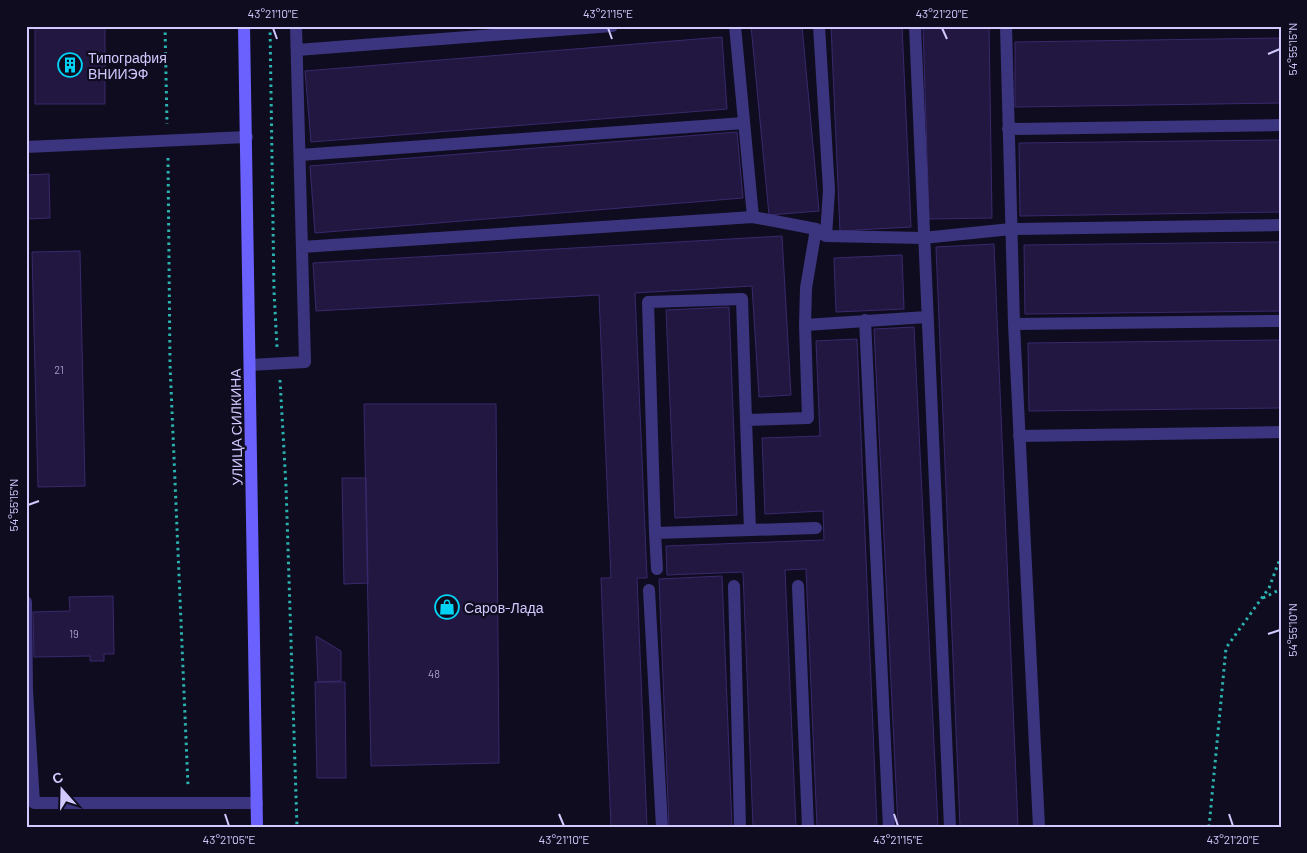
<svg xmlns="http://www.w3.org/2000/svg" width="1307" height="853" font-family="Barlow,sans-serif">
  <rect width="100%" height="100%" fill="#100c1f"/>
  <path fill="#211740" stroke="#39296d" d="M35 26H105V104H35Z
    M751 26H802L819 211 769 215Z
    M831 26H902L911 227 840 231Z
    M923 26H989L992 218 929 219Z
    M722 37 727 109 311 142 305 71Z
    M1281 38V103L1015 107V42Z
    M737 132 743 198 315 233 310 166Z
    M1281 140V212L1020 216 1019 143Z
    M49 174 50 218 26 219V175Z
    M782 236 791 395 759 397 752 286 635 293 647 578H637L647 827H611L601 578H611L599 295 316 311 313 263Z
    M1281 242V311L1025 314 1024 245Z
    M994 244 1018 827H960L936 247Z
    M80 251 85 486 38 487 32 252Z
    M902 255 904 309 836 312 834 258Z
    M729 307 737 515 675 518 666 310Z
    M914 327 938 827H898L874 329Z
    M857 339 877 827H817L806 569 785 570 796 827H753L743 572 667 575 666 546 824 540 823 511 765 514 762 438 820 436 816 341Z
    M1281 340V408L1029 411 1028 343Z
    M364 404H496L499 763 371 766Z
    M342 478H366L368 583 344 584Z
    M722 576 732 827H669L659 579Z
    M113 596 114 654H104V661H90V656L34 657 33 612 70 611 69 597Z
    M316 636 341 651V681L318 682Z
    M315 682H345L346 778H317Z"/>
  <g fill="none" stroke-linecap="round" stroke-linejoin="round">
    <path stroke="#2ab3b0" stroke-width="3" stroke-dasharray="2.5 4" stroke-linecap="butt" d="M165 26 167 124
      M270 26 274 291 277 347
      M168 158 170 364 188 786
      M280 380 286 486 297 827
      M1263 598 1281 589
      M1209 827 1226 648 1269 588 1281 556"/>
    <path stroke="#3b357f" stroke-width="12" d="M819 26 829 190 826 236
      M915 26 950 827
      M1006 26 1014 324 1039 827
      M297 50 612 26
      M1008 129 1281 125
      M26 147 247 137
      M300 155 744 123
      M753 217 816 229 826 236 923 238 1011 229 1281 225
      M816 229 806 288 805 325 927 317
      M302 247 753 217 735 26
      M865 320 889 827
      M1014 324 1281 321
      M250 365 305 362 296 26
      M746 420 750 530 655 533 648 302 742 299 746 420 808 418 805 325
      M1019 436 1281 432
      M750 530 816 528
      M655 533 657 569
      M734 586 740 827
      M798 586 808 827
      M649 590 662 827
      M26 602 27 690 34 803H257"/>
    <path stroke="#6b61ff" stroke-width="12" d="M244 26 257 827"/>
  </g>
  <path fill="none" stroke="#d2caff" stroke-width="2" d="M273 28 277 39M608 28 612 39M942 28 947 39M1268 54 1280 49M28 505 39 501M1268 634 1280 630M225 814 229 826M559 814 564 826M894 814 898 826M1229 814 1233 826"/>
  <defs>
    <g id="building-ring" transform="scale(1.25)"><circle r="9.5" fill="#100c1f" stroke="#00d3f5" stroke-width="1.5"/><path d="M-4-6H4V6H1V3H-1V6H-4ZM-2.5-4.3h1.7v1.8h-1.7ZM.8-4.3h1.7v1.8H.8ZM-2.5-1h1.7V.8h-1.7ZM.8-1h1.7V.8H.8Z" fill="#00d3f5"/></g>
    <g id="shop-ring" transform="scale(1.25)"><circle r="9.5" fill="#100c1f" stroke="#00d3f5" stroke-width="1.5"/><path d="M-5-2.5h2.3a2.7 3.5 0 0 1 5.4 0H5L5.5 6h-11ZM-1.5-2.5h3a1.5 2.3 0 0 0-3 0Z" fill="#00d3f5"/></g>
  </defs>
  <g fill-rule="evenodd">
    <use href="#building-ring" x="70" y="65"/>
    <use href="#shop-ring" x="447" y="607"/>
  </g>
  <g text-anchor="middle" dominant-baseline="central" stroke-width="4.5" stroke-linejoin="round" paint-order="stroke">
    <g font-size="11" fill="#a69dcf">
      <text x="59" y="369">21</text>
      <text x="74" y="633">19</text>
      <text x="434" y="673">48</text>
    </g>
    <g font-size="14" fill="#d2caff" stroke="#100c1f" text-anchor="start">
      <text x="88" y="57">Типография<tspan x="88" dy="16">ВНИИЭФ</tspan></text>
      <text x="464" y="607">Саров-Лада</text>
    </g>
    <g font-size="14" fill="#d2caff" stroke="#100c1f">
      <text transform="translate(236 427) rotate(-91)">УЛИЦА СИЛКИНА</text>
    </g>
  </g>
  <rect width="1307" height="853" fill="none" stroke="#100c1f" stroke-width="55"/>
  <g transform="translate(62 790) rotate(340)" stroke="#100c1f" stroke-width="4" paint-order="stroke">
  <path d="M0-4L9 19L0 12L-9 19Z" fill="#d2caff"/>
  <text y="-8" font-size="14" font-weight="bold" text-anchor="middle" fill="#d2caff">С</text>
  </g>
  <rect x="28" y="28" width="1252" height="798" fill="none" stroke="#d2caff" stroke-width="2"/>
  <g font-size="12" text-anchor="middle" fill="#d2caff">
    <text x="273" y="18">43°21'10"E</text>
    <text x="608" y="18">43°21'15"E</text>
    <text x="942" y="18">43°21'20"E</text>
    <text transform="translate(1293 49) rotate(-90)" y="4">54°55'15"N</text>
    <text transform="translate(14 505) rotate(-90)" y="4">54°55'15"N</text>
    <text transform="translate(1293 630) rotate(-90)" y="4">54°55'10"N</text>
    <text x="229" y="844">43°21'05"E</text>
    <text x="564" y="844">43°21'10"E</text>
    <text x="898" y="844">43°21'15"E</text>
    <text x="1233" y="844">43°21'20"E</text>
  </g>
</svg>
